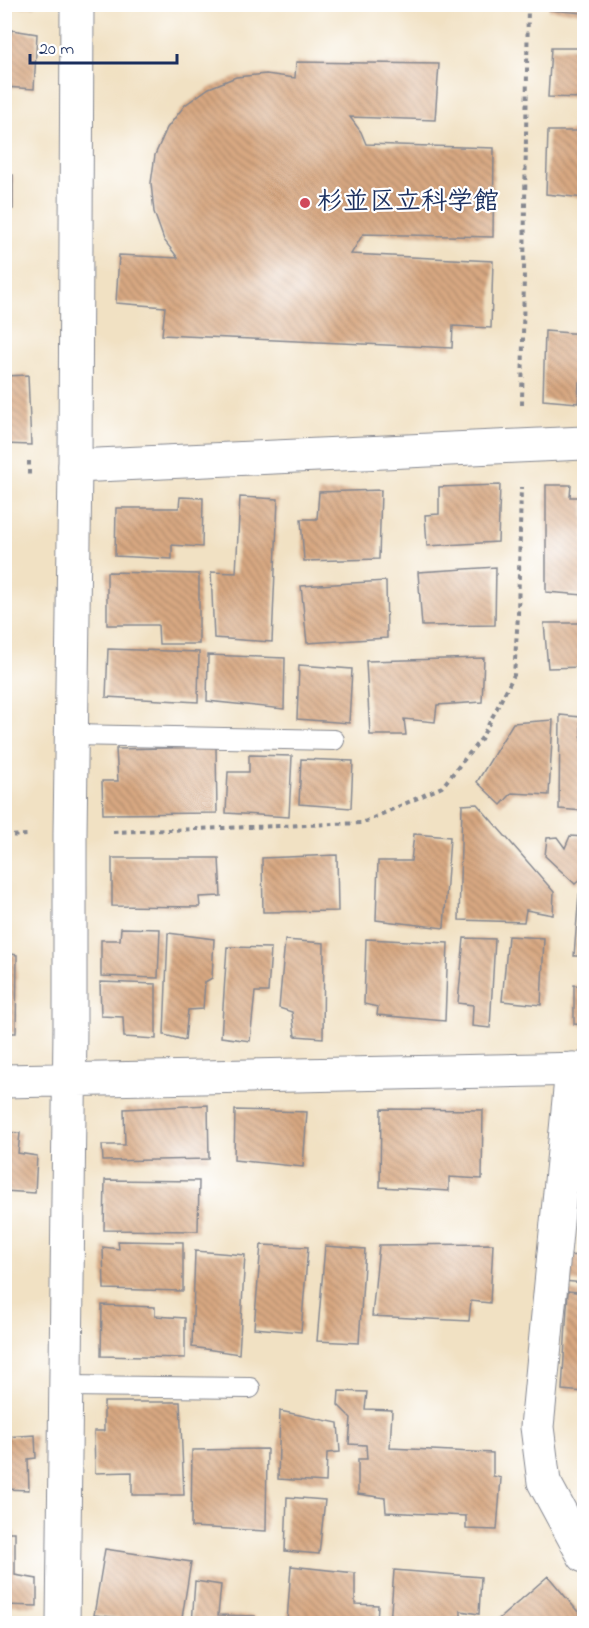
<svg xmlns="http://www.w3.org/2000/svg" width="589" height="1628" font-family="'Indie Flower','Klee One',sans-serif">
  <defs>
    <pattern id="building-back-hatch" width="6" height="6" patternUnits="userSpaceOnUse" patternTransform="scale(1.5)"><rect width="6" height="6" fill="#d8a881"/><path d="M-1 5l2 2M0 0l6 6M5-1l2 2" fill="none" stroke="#ae896d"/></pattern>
  </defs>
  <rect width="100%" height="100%" fill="#fff"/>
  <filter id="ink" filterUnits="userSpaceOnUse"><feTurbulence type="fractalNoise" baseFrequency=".0167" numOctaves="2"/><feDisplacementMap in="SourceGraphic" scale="12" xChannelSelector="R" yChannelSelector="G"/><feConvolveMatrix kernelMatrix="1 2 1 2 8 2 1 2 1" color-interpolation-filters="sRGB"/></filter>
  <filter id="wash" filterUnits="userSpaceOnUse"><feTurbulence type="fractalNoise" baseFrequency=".008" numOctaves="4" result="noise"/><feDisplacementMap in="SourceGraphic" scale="24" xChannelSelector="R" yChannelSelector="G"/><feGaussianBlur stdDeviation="1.35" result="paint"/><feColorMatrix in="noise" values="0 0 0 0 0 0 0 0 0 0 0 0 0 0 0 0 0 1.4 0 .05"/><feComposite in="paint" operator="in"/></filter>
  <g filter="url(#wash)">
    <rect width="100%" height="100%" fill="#f1e1c3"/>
    <g id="blocks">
      <path fill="url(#building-back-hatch)" d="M4 4H35V7H4Z
        M549 4H584V13L549 10Z
        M12 30 37 34 34 89 4 87V44H7Z
        M551 48H584V98L548 97Z
        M296 62 439 64 435 120 350 117 361 132 366 144 494 148 493 237 363 234 351 254 493 261 491 328 453 326 452 348 162 335 165 307 116 303 119 255 178 258 164 240 154 212 151 183 155 155 167 128 185 105 209 88 236 77 266 74 295 78Z
        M4 95H9L7 148 4 147Z
        M548 131H584V198L546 194Z
        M4 175H13V209H4Z
        M4 240 8 256 4 257Z
        M545 331 584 334V382H579L578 403 543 400Z
        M28 375 31 445 4 444V376Z
        M500 485 498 542 427 546 425 515 439 514V487Z
        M546 485H571L570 497H584V595L546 592Z
        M4 489H8V588H4Z
        M381 490 379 559 304 561 301 519H317L319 492Z
        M180 497 203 498 202 547 172 545V559L115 556 116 508H179Z
        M240 497 278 499 272 642 214 638 211 572 236 573Z
        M496 567 495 625 422 626 418 572Z
        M107 572 199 574V644H159L158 625H107Z
        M386 581 387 638 307 643 301 586Z
        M544 623H584V667L548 668Z
        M108 649 199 652 198 702 106 697Z
        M208 655 285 658 284 709 207 701Z
        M484 658 482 702 437 705 435 722 404 719 406 735H370L366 661Z
        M299 665 352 669 349 723 297 719Z
        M560 715 580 717 582 744H584V811L559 809Z
        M553 720 549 795 512 793 501 805 477 782 513 723Z
        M216 747 217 813 103 814 102 781H118L116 749Z
        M249 755 292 756 289 817 226 813 228 772H249Z
        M301 759 353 761 351 808 299 804Z
        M477 804 554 892 553 915 526 910 524 922 459 920 462 805Z
        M414 834 450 837 444 928 376 920 378 861H411Z
        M570 836 584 837V876L575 884 545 856 547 838 557 837 565 848Z
        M337 855 338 911 263 912 262 858Z
        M112 858H219L221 896 199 897 200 907 112 906Z
        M579 894H584V956H574Z
        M121 928 160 929 158 978 101 976V940H120Z
        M168 933 214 939 212 978 205 982 203 1009 188 1010 185 1040 164 1035Z
        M508 936 544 938 541 1005 502 1001Z
        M464 938 495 939 490 1028 472 1026 473 1005 458 1003Z
        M366 939 448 943 445 1021 377 1015 378 1007 364 1004Z
        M285 940 324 943 323 1038 295 1036 292 1012 279 1008Z
        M227 947 271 948 268 992H255L250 1041 221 1037Z
        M5 953 17 955 16 1033H5Z
        M100 982 156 984V1039L124 1037 123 1017 101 1016Z
        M574 985 584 986V1025L574 1024Z
        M208 1105 209 1159 103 1161 102 1145H125L124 1109Z
        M381 1109 483 1110 482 1179 449 1177V1191L380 1187Z
        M235 1110 307 1112 303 1167 234 1160Z
        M4 1132 20 1133 18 1153 37 1156 35 1193 4 1191Z
        M583 1133H584V1149H582Z
        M576 1162 584 1163V1203L573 1202Z
        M105 1180 199 1181 198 1231 104 1230Z
        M118 1241 183 1242V1291L104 1289 103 1247 119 1249Z
        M581 1241 584 1242V1283L564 1281V1256L582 1255Z
        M493 1244 490 1303 471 1301 469 1321 372 1316 379 1245Z
        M261 1245 308 1247 301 1332 254 1328Z
        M325 1246 365 1249 359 1343 317 1341Z
        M195 1251 245 1255 239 1354 192 1347Z
        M568 1291 584 1293V1392L562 1390Z
        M102 1305 155 1307V1316L185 1318V1358L101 1356Z
        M339 1391 367 1392 365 1409 392 1410 390 1448 493 1453V1476L501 1478 497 1530 466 1529V1516L386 1512 385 1498 358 1494V1459H367L366 1445 349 1444 351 1418 338 1405Z
        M104 1402H180L184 1495H132V1472L95 1473 94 1431H104Z
        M280 1411 338 1423 340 1452 327 1453 326 1482 278 1479Z
        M35 1435 36 1458 28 1459 29 1490 4 1489V1437Z
        M267 1449 266 1531 191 1527 192 1450Z
        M287 1497 325 1500 319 1554 285 1551Z
        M4 1532H15V1575L37 1579V1606L4 1605Z
        M105 1549 191 1562 181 1624H118L119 1618 94 1615Z
        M291 1566 355 1573V1604L378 1605 377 1624 287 1622Z
        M394 1570 481 1577 479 1614 461 1611V1624H390Z
        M548 1576 584 1619V1624H493Z
        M195 1581 221 1585 218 1615 255 1616V1624H192Z"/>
    </g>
  </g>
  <g filter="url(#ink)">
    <use href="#blocks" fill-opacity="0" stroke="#868890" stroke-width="1.5"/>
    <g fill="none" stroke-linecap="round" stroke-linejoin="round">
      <g stroke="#868890" stroke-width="22">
        <path id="service" d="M71 735 334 740
          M66 1386 250 1388"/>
      </g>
      <g stroke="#868890" stroke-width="35">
        <path id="minor" d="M75 466 584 443
          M572 1069 537 1427 544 1482 584 1556"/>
      </g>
      <g stroke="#868890" stroke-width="35">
        <path id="tertiary" d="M4 1081 584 1069
          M63 1624 70 1028V834L75 466 77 4"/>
      </g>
      <path stroke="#868890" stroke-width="4" stroke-dasharray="4.5 4.5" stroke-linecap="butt" d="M522 405 528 4
        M29 461V478
        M113 832 362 823 442 787 481 739 514 675 518 615 521 487
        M4 836 28 835"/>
      <use href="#service" stroke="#fff" stroke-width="20"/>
      <use href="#minor" stroke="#fff" stroke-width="33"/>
      <use href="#tertiary" stroke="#fff" stroke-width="33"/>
    </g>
  </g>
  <circle fill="#d1495b" stroke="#fff" stroke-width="2" cx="305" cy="203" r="6"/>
  <g text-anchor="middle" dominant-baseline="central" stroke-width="4.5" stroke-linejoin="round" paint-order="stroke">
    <g font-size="26" font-weight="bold" fill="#1b2f5e" stroke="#fff" text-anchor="start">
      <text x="317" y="203">杉並区立科学館</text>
    </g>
  </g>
  <rect width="589" height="1628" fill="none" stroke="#fff" stroke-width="24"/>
  <path d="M30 54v9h147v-9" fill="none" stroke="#1b2f5e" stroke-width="3"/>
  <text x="39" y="54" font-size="18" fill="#1b2f5e" stroke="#ffffff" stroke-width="4.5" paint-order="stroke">20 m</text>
</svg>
